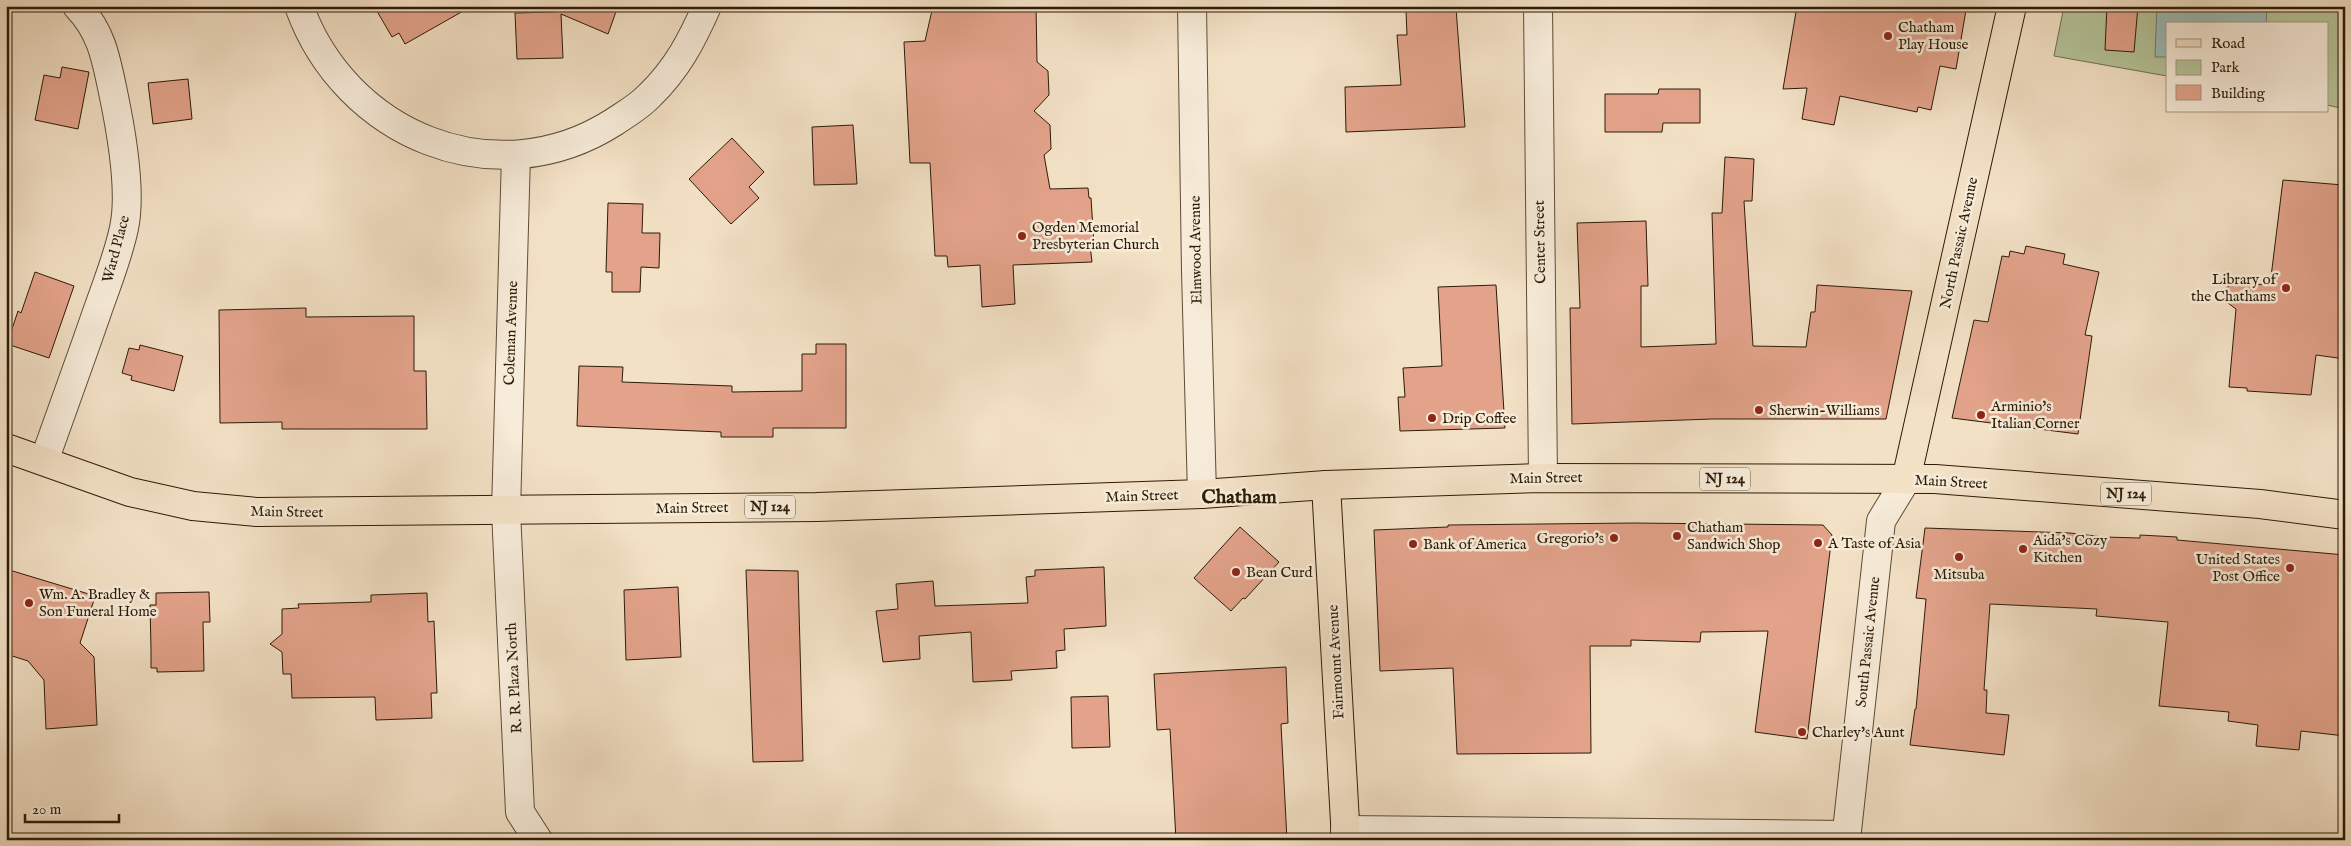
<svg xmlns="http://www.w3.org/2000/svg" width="2351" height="846" viewBox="0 0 2351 846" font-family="'IM FELL English',serif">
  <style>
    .green { fill: #b5c499; stroke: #707050 }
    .water { fill: #9bbdb8; stroke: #6f7c71 }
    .building { fill: #e3a38b; stroke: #2c1b06 }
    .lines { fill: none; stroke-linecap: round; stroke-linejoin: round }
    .minor-casing { stroke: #5e4c36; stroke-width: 30 }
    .major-casing { stroke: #2c1b06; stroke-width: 30 }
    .minor { stroke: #f7ecda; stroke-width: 28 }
    .major { stroke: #f3e1c6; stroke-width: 28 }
    .poi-dot { fill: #8f2418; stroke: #f7ecda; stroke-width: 2 }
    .labels { text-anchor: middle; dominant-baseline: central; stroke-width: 5; stroke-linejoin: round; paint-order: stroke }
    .shield { fill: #f7ecda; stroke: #695a46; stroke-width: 1 }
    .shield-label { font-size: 14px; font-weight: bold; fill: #2c1b06 }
    .poi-label { font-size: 15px; fill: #2c1b06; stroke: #f7ecda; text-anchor: start }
    .street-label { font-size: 15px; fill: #2c1b06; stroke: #f7ecda }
    .district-label { font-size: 20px; font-weight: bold; fill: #2c1b06; stroke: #f7ecda }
  </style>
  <rect width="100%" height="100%" fill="#f3e1c6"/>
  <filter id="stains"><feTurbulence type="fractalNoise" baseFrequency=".004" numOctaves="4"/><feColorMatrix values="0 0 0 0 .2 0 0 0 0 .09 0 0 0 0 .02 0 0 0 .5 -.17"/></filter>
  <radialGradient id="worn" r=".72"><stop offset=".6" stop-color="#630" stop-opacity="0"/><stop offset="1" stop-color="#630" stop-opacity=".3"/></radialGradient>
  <path class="green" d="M 2064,6 L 2345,6 L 2345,109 L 2327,105 L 2327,24 L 2167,24 L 2167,76 L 2054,56 Z"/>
  <path class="water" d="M 2157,6 L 2267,6 L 2266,24 L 2167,24 L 2167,54 L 2166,57 L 2155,57 Z"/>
  <g class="building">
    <path d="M 374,6 L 472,6 L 405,44 L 399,33 L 392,37 Z"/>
    <path d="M 543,6 L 618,6 L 608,34 L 561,14 L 563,58 L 517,59 L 515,13 L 555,12 Z"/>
    <path d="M 933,6 L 1036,6 L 1037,62 L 1048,71 L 1049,95 L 1034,111 L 1050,125 L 1051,149 L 1044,155 L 1050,189 L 1088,188 L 1089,198 L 1091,198 L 1094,245 L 1090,245 L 1092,262 L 1013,265 L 1015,304 L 982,307 L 980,265 L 948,267 L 947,256 L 935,256 L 930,163 L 910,163 L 904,42 L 925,41 Z"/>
    <path d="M 1797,6 L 1942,6 L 1966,10 L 1956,69 L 1940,66 L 1931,110 L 1918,107 L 1917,112 L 1840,96 L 1834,125 L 1802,119 L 1807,88 L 1783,89 Z"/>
    <path d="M 2107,6 L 2138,6 L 2134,52 L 2105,50 Z"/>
    <path d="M 1456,8 L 1465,127 L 1346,132 L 1345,87 L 1401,85 L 1397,35 L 1407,35 L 1406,11 Z"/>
    <path d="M 62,67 L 89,72 L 78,129 L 35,120 L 44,75 L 60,78 Z"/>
    <path d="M 188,79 L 192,119 L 153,124 L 148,83 Z"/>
    <path d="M 1659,89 L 1700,89 L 1700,123 L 1663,123 L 1662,132 L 1605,132 L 1605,94 L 1658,94 Z"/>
    <path d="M 853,125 L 857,184 L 814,185 L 812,127 Z"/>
    <path d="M 732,138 L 764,172 L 749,187 L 759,198 L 731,224 L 689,179 Z"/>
    <path d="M 1725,157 L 1754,159 L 1752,201 L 1744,201 L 1753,346 L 1806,347 L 1811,312 L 1815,312 L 1817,285 L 1912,291 L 1886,419 L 1712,419 L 1572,424 L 1570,308 L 1580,308 L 1577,223 L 1646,221 L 1648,286 L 1641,286 L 1641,347 L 1716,344 L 1712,213 L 1722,213 Z"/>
    <path d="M 2283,180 L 2343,185 L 2340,217 L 2345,218 L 2340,257 L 2345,257 L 2345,359 L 2316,355 L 2311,395 L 2247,391 L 2247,388 L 2229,387 L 2236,309 L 2224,300 L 2227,287 L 2235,283 L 2270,285 Z"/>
    <path d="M 608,203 L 643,204 L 642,233 L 660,233 L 659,268 L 641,267 L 640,292 L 612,292 L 612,272 L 606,272 Z"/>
    <path d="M 2026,246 L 2065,254 L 2063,264 L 2099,272 L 2085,335 L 2092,336 L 2078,434 L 1952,418 L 1974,320 L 1988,322 L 2002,256 L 2009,257 L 2010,251 L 2024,254 Z"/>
    <path d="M 35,272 L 74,286 L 49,358 L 7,344 L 18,311 L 21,313 Z"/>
    <path d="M 1496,285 L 1505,428 L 1400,431 L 1398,397 L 1405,397 L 1403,368 L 1442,366 L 1438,287 Z"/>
    <path d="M 306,308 L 306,317 L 414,316 L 414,371 L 426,371 L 427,429 L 282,429 L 282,422 L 220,423 L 219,310 Z"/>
    <path d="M 816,344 L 846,344 L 846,428 L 773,428 L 773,437 L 721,437 L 721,432 L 577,426 L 579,366 L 623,367 L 622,382 L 732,386 L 732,392 L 802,391 L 802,354 L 816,354 Z"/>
    <path d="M 140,345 L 183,356 L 174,391 L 131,380 L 132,376 L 122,373 L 129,348 L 139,350 Z"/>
    <path d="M 1634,523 L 1823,525 L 1832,535 L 1807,739 L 1755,732 L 1768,631 L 1701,632 L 1700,642 L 1631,640 L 1631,646 L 1590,646 L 1591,753 L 1457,754 L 1453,668 L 1380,671 L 1374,530 L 1448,527 L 1448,525 Z"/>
    <path d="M 1240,527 L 1279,562 L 1245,599 L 1243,598 L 1231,611 L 1194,578 Z"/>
    <path d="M 1925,528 L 2070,533 L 2104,537 L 2140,538 L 2140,535 L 2177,537 L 2177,540 L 2345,555 L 2345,736 L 2301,731 L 2299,750 L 2256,746 L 2258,725 L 2228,721 L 2229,712 L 2159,706 L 2168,622 L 2096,616 L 2097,609 L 1990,604 L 1984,690 L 1987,690 L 1986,713 L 2009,715 L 2004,755 L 1910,745 L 1915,709 L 1916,709 L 1926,599 L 1916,598 Z"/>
    <path d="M 1104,567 L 1106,626 L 1064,629 L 1065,650 L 1056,651 L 1057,668 L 1011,671 L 1012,680 L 973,682 L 971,632 L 919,636 L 920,659 L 883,662 L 876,611 L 898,609 L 896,584 L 933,581 L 935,606 L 1028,603 L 1026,577 L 1035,576 L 1035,570 Z"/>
    <path d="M 6,569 L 92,595 L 90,599 L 94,600 L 80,643 L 94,657 L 97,725 L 46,729 L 44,680 L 28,661 L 6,654 Z"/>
    <path d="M 746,570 L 798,571 L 803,761 L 753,762 Z"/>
    <path d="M 678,587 L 681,657 L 626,660 L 624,590 Z"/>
    <path d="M 209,592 L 210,622 L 203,622 L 204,671 L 157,672 L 157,668 L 151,668 L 151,649 L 150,605 L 156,605 L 156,593 Z"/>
    <path d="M 427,593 L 428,622 L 434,621 L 437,693 L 431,693 L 432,718 L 376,720 L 375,697 L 292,698 L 291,674 L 283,674 L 282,652 L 270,644 L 282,634 L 282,609 L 299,608 L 298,604 L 371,602 L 371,595 Z"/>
    <path d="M 1286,667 L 1288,723 L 1281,724 L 1287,840 L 1176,840 L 1170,729 L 1157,730 L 1154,674 Z"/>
    <path d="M 1108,696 L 1110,747 L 1072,748 L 1071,697 Z"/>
  </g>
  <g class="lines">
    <defs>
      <g id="minor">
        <path d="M 299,6 C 345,135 495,198 614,122 C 626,114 640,106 650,95 C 677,69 692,40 707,6"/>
        <path d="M 1192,6 L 1196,271 L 1202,494"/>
        <path d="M 1538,6 L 1543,478"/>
        <path d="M 516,155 L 506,511 L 520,812 L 538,840"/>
        <path d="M 44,461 C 61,413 79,364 96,315 C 106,286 118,257 124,228 C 132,191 121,130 113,92 C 106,59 102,32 77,6"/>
        <path d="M 1345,830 L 1846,835"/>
        <path d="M 1846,840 L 1881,521 L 1906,480"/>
      </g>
      <g id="major">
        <path d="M 6,448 L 130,492 L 193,506 L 257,512 L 817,507 L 1202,494 L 1326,485 L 1543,478 L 1935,479 L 2260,504 L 2345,515"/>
        <path d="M 1906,480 L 2012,6"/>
        <path d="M 1326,485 L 1346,840"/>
      </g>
    </defs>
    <use href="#minor" class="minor-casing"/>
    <use href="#major" class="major-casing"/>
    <use href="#minor" class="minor"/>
    <use href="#major" class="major"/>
  </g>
  <g class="poi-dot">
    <circle cx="1888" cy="36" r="5"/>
    <circle cx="1022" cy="236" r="5"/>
    <circle cx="2286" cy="288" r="5"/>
    <circle cx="1759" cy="410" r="5"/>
    <circle cx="1981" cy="415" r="5"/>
    <circle cx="1432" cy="418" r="5"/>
    <circle cx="1677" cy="536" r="5"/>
    <circle cx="1614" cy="538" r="5"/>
    <circle cx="1818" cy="543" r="5"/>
    <circle cx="1413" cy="544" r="5"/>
    <circle cx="2023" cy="549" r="5"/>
    <circle cx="1959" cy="557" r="5"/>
    <circle cx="2290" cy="568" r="5"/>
    <circle cx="1236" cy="572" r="5"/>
    <circle cx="29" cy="603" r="5"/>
    <circle cx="1802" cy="732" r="5"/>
  </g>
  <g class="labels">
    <g class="shield">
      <rect x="1700" y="467.5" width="50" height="23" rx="4"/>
      <rect x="2101" y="482.5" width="50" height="23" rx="4"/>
      <rect x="745" y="495.5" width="50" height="23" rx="4"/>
    </g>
    <g class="shield-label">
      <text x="1725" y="479">NJ 124</text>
      <text x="2126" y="494">NJ 124</text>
      <text x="770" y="507">NJ 124</text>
    </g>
    <g class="poi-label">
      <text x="1898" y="27">Chatham<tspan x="1898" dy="17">Play House</tspan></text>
      <text x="1032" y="227">Ogden Memorial<tspan x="1032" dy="17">Presbyterian Church</tspan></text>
      <text x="2276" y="279" text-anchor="end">Library of<tspan x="2276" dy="17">the Chathams</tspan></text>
      <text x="1991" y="406">Arminio's<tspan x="1991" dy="17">Italian Corner</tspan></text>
      <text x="1769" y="410">Sherwin-Williams</text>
      <text x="1442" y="418">Drip Coffee</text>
      <text x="1687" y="527">Chatham<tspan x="1687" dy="17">Sandwich Shop</tspan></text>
      <text x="1604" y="538" text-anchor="end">Gregorio's</text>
      <text x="2033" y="540">Aida's Cozy<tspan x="2033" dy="17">Kitchen</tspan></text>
      <text x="1828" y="543">A Taste of Asia</text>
      <text x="1423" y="544">Bank of America</text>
      <text x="2280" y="559" text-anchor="end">United States<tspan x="2280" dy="17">Post Office</tspan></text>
      <text x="1246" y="572">Bean Curd</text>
      <text x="1959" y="574" text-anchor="middle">Mitsuba</text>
      <text x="39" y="594">Wm. A. Bradley &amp;<tspan x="39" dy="17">Son Funeral Home</tspan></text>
      <text x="1812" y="732">Charley's Aunt</text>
    </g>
    <g class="street-label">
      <text transform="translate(1540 242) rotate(-91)">Center Street</text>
      <text transform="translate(1959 243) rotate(-78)">North Passaic Avenue</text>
      <text transform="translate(116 249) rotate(-75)">Ward Place</text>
      <text transform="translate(1196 250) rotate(-91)">Elmwood Avenue</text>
      <text transform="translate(511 333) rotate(-88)">Coleman Avenue</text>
      <text transform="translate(1546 478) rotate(-1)">Main Street</text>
      <text transform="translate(1951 482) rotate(3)">Main Street</text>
      <text transform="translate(1142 496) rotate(-2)">Main Street</text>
      <text transform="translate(692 508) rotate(-1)">Main Street</text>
      <text transform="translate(287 512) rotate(1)">Main Street</text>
      <text transform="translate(1868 642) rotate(-84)">South Passaic Avenue</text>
      <text transform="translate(1336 662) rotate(-93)">Fairmount Avenue</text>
      <text transform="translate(514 678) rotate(-93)">R. R. Plaza North</text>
    </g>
    <g class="district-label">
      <text x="1239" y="497">Chatham</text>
    </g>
  </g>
  <rect width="2351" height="846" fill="none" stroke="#f3e1c6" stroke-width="25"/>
  <rect x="8" y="8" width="2336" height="831" fill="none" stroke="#2c1b06" stroke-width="2.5"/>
  <rect x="12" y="12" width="2326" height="821" fill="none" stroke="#2c1b06"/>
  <rect x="2166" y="22" width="162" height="90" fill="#f7ecda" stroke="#a69885"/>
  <rect x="2176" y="39" width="25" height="8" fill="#f3e1c6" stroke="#a69885"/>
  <text x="2211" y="48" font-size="15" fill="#2c1b06">Road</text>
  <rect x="2176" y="60" width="25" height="15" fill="#b5c499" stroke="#a69885"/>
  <text x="2211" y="72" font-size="15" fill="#2c1b06">Park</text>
  <rect x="2176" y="85" width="25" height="15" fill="#e3a38b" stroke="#a69885"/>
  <text x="2211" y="98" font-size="15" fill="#2c1b06">Building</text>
  <path d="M25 814v8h94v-8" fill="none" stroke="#2c1b06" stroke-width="2.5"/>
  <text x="32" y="814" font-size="15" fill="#2c1b06" stroke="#f7ecda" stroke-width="4" paint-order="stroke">20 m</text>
  <rect width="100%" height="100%" filter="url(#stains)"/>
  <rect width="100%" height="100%" fill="url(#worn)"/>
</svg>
